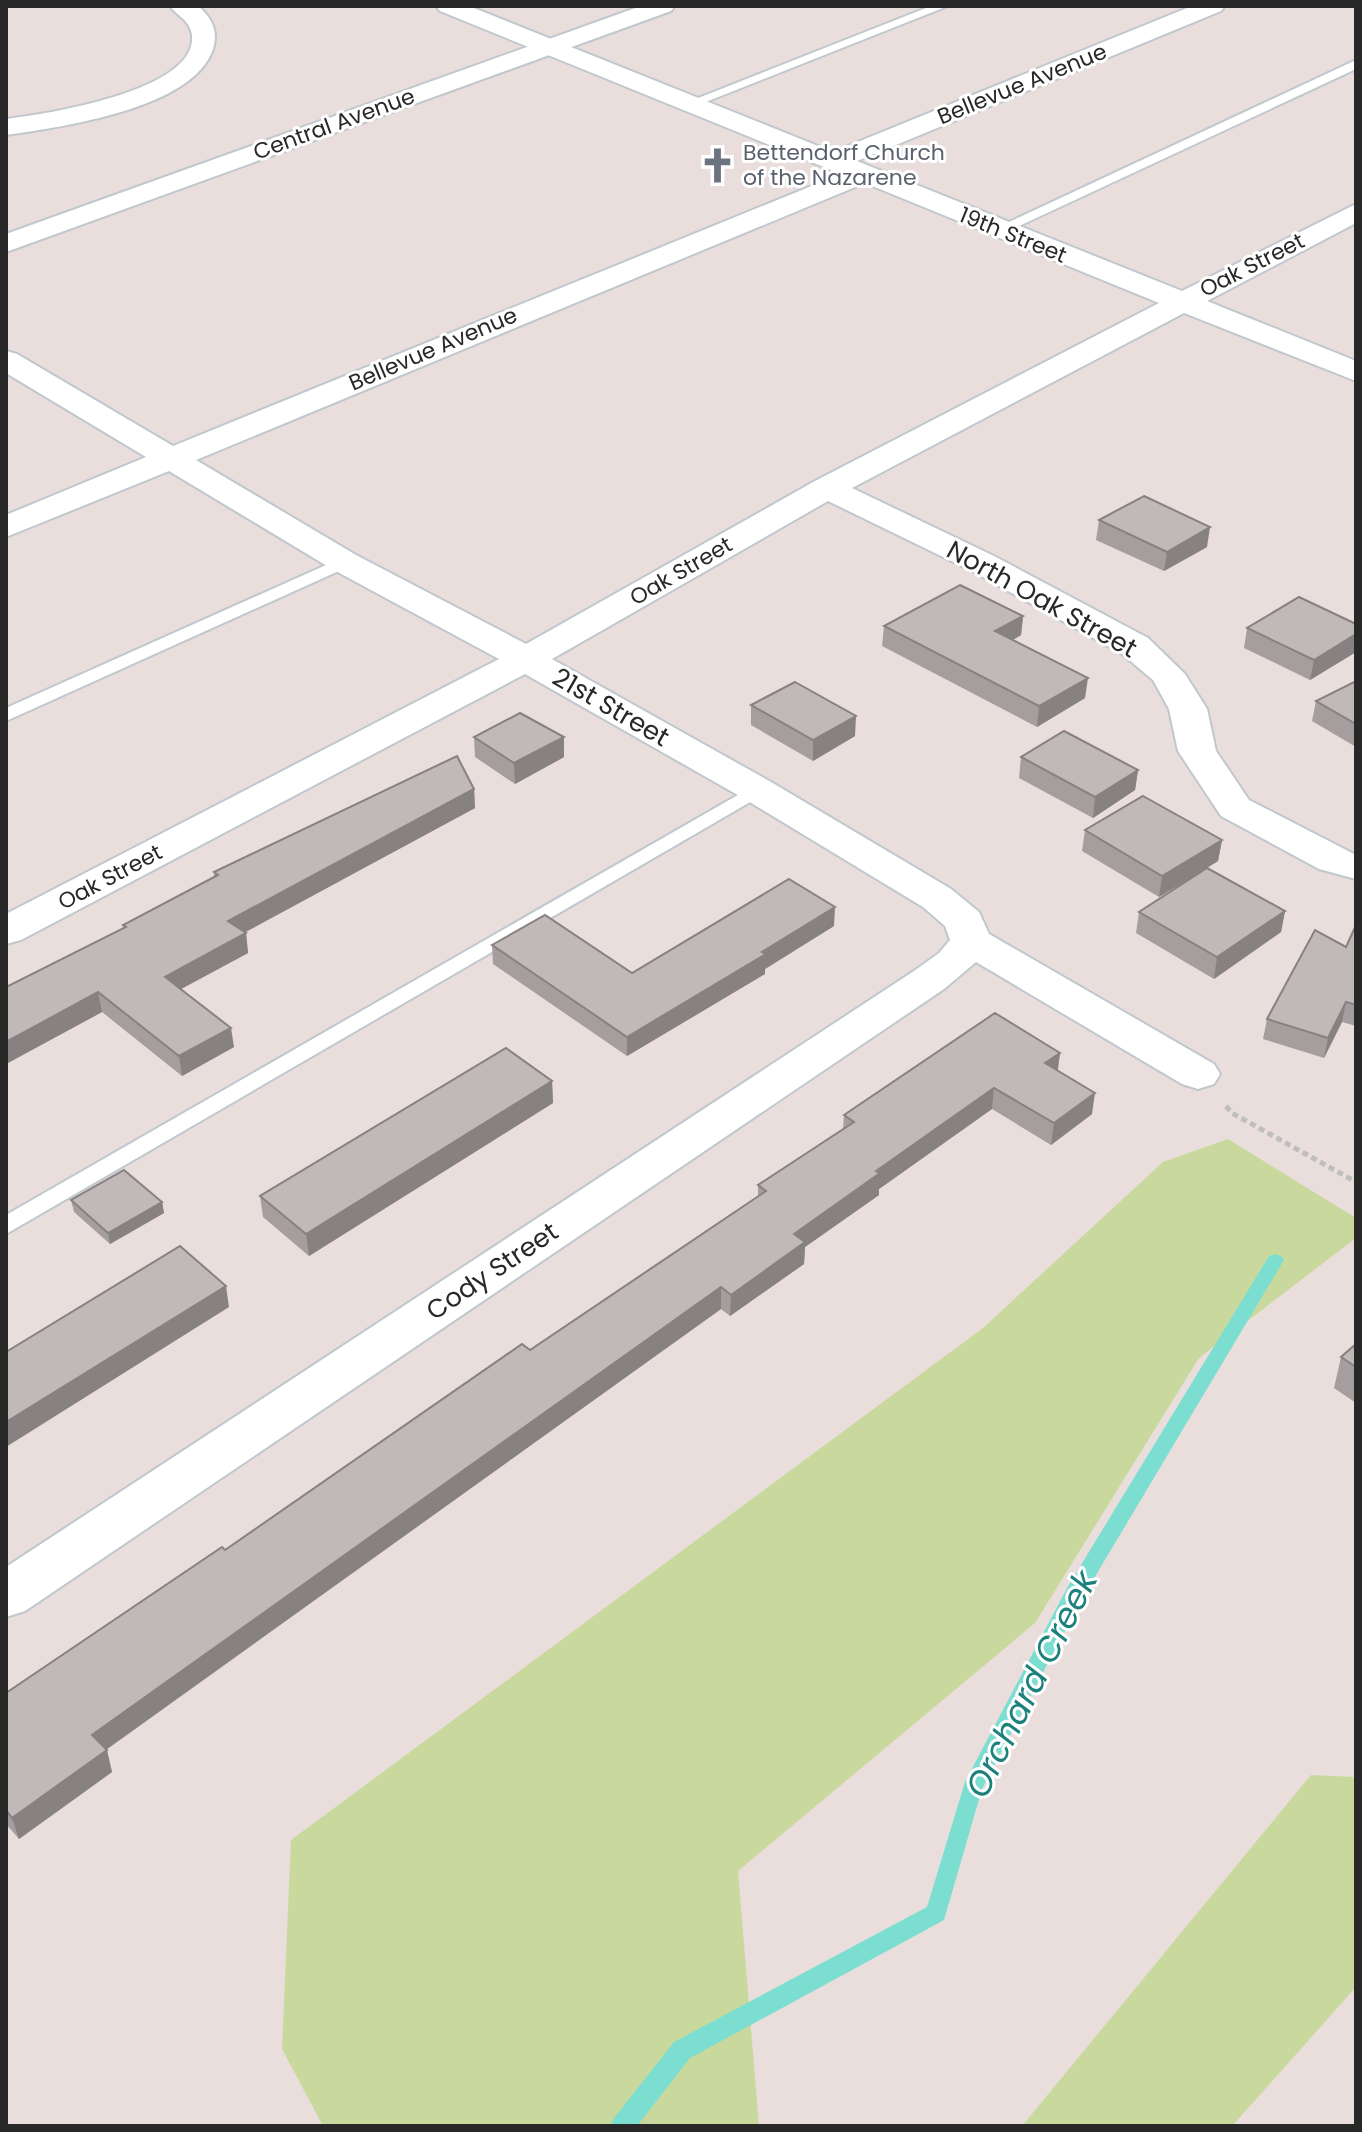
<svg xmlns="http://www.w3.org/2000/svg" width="1362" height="2132" viewBox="0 0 1362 2132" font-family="Poppins,sans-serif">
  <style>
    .green { fill: #c9d99e }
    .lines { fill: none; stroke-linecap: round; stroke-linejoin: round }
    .stream { fill: #7bded1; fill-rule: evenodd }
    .lane-casing { stroke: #c0c7cd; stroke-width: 4 }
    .street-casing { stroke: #c0c7cd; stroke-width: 4 }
    .secondary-casing { stroke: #c0c7cd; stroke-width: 4 }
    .path { stroke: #bebebe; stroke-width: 5; stroke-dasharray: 6 4; stroke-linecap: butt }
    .lane { fill: #fff; fill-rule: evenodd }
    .street { fill: #fff; fill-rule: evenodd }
    .secondary { fill: #fff; fill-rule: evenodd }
    .wall { fill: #a69e9e }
    .shaded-wall { fill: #878181 }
    .building { fill: #c1b8b8; stroke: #878181; stroke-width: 2 }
    .labels { text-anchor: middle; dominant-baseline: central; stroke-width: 6; stroke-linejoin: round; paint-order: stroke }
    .far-street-label { font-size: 22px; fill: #282828; stroke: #fff }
    .far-worship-label { font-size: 22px; fill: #5b616d; stroke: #fff; text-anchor: start }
    .street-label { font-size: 26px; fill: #282828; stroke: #fff }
    .near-water-label { font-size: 34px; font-style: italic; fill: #1c817b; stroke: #fff }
  </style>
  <rect width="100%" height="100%" fill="#e9dedb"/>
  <g class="green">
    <path d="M 1228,1139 L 1356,1218 L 1356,1238 L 1199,1358 L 1035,1623 L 738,1871 L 759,2126 L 323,2126 L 282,2049 L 291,1840 L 983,1328 L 1163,1162 Z"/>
    <path d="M 1311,1775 L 1356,1777 L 1356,1987 L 1232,2126 L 1022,2126 Z"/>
  </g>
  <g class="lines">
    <path class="stream" d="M 1275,1254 L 1281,1256 L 1284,1260 L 1081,1600 L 982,1789 L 944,1920 L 690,2058 L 637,2126 L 610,2126 L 614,2118 L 674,2042 L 927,1907 L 965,1782 L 1067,1588 L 1269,1256 Z"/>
    <defs>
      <g id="lane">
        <path d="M 931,6 L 948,6 L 693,107 L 683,104 Z"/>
        <path d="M 1356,60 L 1356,69 L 1004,233 L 992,230 Z"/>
        <path d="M 344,557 L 350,558 L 353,562 L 350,566 L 6,721 L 6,708 Z"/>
        <path d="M 757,784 L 767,790 L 764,794 L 6,1234 L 6,1215 Z"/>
      </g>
      <g id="street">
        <path d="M 170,6 L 198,6 C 211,17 219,31 213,49 C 193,109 61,127 6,135 L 6,119 C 46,114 198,91 192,35 C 190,20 178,17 170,6 Z"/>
        <path d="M 436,6 L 469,6 L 833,152 L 1192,6 L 1225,6 L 1221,11 L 857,161 L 1182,291 L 1356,204 L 1356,223 L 1207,301 L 1356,361 L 1356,381 L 1184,313 L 852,488 L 996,557 L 1148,638 L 1185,674 L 1207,709 L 1216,751 L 1249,800 L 1356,855 L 1356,879 L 1319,869 L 1221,816 L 1178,751 L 1169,709 L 1153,680 L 1122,654 L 972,571 L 828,501 L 552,659 L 771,782 L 951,889 L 979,912 L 989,934 L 1214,1064 L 1220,1074 L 1214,1084 L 1198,1089 L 1182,1084 L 976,962 L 944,989 L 25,1611 L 6,1617 L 6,1567 L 914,971 L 939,953 L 950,940 L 945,926 L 923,907 L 743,798 L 525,674 L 21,940 L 6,944 L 6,914 L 499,659 L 332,569 L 169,471 L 6,537 L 6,515 L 146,457 L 6,373 L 6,351 L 17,354 L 173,446 L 841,174 L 440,11 ZM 865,183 L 1159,303 L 815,481 L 526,644 L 356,555 L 196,460 Z"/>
      </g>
      <path id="secondary" d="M 641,6 L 675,6 L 671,11 L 6,252 L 6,234 Z"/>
    </defs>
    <use href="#lane" class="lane-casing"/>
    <use href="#street" class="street-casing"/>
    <use href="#secondary" class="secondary-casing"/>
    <path class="path" d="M 1226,1106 L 1232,1113 L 1356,1182"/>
    <use href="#lane" class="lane"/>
    <use href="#street" class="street"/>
    <use href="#secondary" class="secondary"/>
  </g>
  <g class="wall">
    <path d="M 1099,520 L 1207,547 L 1164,571 L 1096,540 Z"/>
    <path d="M 1023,616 L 1021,635 L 1013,640 L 1085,698 L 1037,727 L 882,646 L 884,626 Z"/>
    <path d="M 1356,624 L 1356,652 L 1310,680 L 1244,648 L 1247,628 Z"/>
    <path d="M 1356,681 L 1356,747 L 1312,721 L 1316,701 Z"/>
    <path d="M 751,705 L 855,736 L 813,761 L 751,725 Z"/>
    <path d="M 474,737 L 564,757 L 515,784 L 475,757 Z"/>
    <path d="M 1021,757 L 1138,770 L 1135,790 L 1093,818 L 1019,778 Z"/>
    <path d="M 474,789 L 475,808 L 244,932 L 246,933 L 248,953 L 181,989 L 234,1047 L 182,1076 L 102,1012 L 6,1064 L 123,928 L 123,925 L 214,877 L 214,872 Z"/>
    <path d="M 1085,830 L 1222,840 L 1218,861 L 1207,868 L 1285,911 L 1281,932 L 1214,979 L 1136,933 L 1139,912 L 1206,869 L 1159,897 L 1082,851 Z"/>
    <path d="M 1356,925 L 1356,1026 L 1342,1022 L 1324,1058 L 1263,1039 L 1267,1019 L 1346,947 Z"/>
    <path d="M 834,926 L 765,969 L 765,974 L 627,1056 L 493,964 L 492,945 L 632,973 Z"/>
    <path d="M 1060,1053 L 1058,1070 L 1092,1114 L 1051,1145 L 992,1109 L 879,1189 L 879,1195 L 805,1247 L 804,1264 L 730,1316 L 721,1309 L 106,1750 L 112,1772 L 19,1839 L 6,1824 L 6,1693 L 530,1350 L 758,1196 L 758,1185 L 843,1129 L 844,1115 Z"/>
    <path d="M 552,1081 L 553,1103 L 309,1256 L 263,1217 L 260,1196 Z"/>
    <path d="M 71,1200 L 162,1202 L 164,1213 L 110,1244 L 74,1212 Z"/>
    <path d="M 1356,1344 L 1356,1403 L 1334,1388 L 1341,1357 Z"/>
  </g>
  <g class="shaded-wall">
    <path d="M 1210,527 L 1207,547 L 1164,571 L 1167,552 Z"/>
    <path d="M 1023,616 L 1021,635 L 993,651 L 995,631 Z"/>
    <path d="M 1356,634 L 1356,652 L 1310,680 L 1314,660 Z"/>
    <path d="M 1088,678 L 1085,698 L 1037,727 L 1039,706 Z"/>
    <path d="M 856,716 L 855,736 L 813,761 L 813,740 Z"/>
    <path d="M 564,737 L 564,757 L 515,784 L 514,763 Z"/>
    <path d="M 1138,770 L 1135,790 L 1093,818 L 1095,797 Z"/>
    <path d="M 474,789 L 475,808 L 231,940 L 228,921 Z"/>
    <path d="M 1222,840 L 1218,861 L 1159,897 L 1162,876 Z"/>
    <path d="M 835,907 L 834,926 L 765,969 L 765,974 L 627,1056 L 627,1037 Z"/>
    <path d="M 1285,911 L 1281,932 L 1214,979 L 1217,957 Z"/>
    <path d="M 246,933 L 248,953 L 168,996 L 165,977 Z"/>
    <path d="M 98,992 L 102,1012 L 6,1064 L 6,1042 Z"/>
    <path d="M 1346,1002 L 1342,1022 L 1324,1058 L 1328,1038 Z"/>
    <path d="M 231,1028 L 234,1047 L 182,1076 L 179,1056 Z"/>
    <path d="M 1060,1053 L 1057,1074 L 1045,1063 Z"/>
    <path d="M 552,1081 L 553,1103 L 309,1256 L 306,1234 Z"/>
    <path d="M 994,1088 L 992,1109 L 879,1189 L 879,1195 L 805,1247 L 804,1264 L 730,1316 L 731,1295 L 794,1234 L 876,1171 Z"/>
    <path d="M 1095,1093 L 1092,1114 L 1051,1145 L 1054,1123 Z"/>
    <path d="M 162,1202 L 164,1213 L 110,1244 L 108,1233 Z"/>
    <path d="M 226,1286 L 229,1307 L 6,1447 L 6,1422 Z"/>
    <path d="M 721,1287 L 721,1309 L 97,1756 L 92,1735 Z"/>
    <path d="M 107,1750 L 112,1772 L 19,1839 L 12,1818 Z"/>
  </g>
  <g class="building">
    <path d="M 1144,496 L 1210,527 L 1167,552 L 1099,520 Z"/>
    <path d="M 960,585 L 1023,616 L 995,631 L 1088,678 L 1039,706 L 884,626 Z"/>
    <path d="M 1299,597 L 1356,624 L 1356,634 L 1314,660 L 1247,628 Z"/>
    <path d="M 1356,681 L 1356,724 L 1316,701 Z"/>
    <path d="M 795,682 L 856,716 L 813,740 L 751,705 Z"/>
    <path d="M 520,713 L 564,737 L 514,763 L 474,737 Z"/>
    <path d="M 1064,731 L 1138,770 L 1095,797 L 1021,757 Z"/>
    <path d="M 457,756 L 474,789 L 228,921 L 246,933 L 165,977 L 231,1028 L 179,1056 L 98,992 L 6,1042 L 6,987 L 126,927 L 123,925 L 218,875 L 214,872 Z"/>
    <path d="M 1143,796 L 1222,840 L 1162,876 L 1085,830 Z"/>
    <path d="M 1207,868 L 1285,911 L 1217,957 L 1139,912 Z"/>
    <path d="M 789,879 L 835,907 L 762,952 L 766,954 L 627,1037 L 492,945 L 545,915 L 632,973 Z"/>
    <path d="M 1356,925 L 1356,1005 L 1346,1002 L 1328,1038 L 1267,1019 L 1315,930 L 1346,947 Z"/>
    <path d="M 995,1013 L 1060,1053 L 1045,1063 L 1095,1093 L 1054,1123 L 994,1088 L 876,1171 L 880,1173 L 794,1234 L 805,1242 L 731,1295 L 721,1287 L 92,1735 L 107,1750 L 12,1818 L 6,1810 L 6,1693 L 222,1547 L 225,1550 L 522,1344 L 530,1350 L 766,1191 L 758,1185 L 854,1122 L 844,1115 Z"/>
    <path d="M 506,1048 L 552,1081 L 306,1234 L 260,1196 Z"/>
    <path d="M 124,1170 L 162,1202 L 108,1233 L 71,1200 Z"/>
    <path d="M 180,1246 L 226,1286 L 6,1422 L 6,1352 Z"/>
    <path d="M 1356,1344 L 1356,1367 L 1341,1357 Z"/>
  </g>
  <defs>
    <symbol id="church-bare" viewBox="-9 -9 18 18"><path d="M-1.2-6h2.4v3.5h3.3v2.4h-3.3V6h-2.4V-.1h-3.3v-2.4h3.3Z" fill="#6b7280" stroke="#fff" stroke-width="2.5" paint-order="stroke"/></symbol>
  </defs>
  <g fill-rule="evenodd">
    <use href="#church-bare" x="692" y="140" width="51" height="51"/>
  </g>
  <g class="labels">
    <g class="far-street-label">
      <text transform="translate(1022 84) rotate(-22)">Bellevue Avenue</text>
      <text transform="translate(334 124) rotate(-20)">Central Avenue</text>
      <text transform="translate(1013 235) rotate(22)">19th Street</text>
      <text transform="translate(1252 265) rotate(-27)">Oak Street</text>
      <text transform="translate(433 349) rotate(-23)">Bellevue Avenue</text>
      <text transform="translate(681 571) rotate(-30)">Oak Street</text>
      <text transform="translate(110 877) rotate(-28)">Oak Street</text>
    </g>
    <g class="far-worship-label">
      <text x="743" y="152">Bettendorf Church<tspan x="743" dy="25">of the Nazarene</tspan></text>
    </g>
    <g class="street-label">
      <text transform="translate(1042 599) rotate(29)">North Oak Street</text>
      <text transform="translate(611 707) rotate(30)">21st Street</text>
      <text transform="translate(492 1271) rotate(-34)">Cody Street</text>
    </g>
    <g class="near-water-label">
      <text transform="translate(1031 1684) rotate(-63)">Orchard Creek</text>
    </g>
  </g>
  <rect width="1362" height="2132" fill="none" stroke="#282828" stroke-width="16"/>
</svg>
